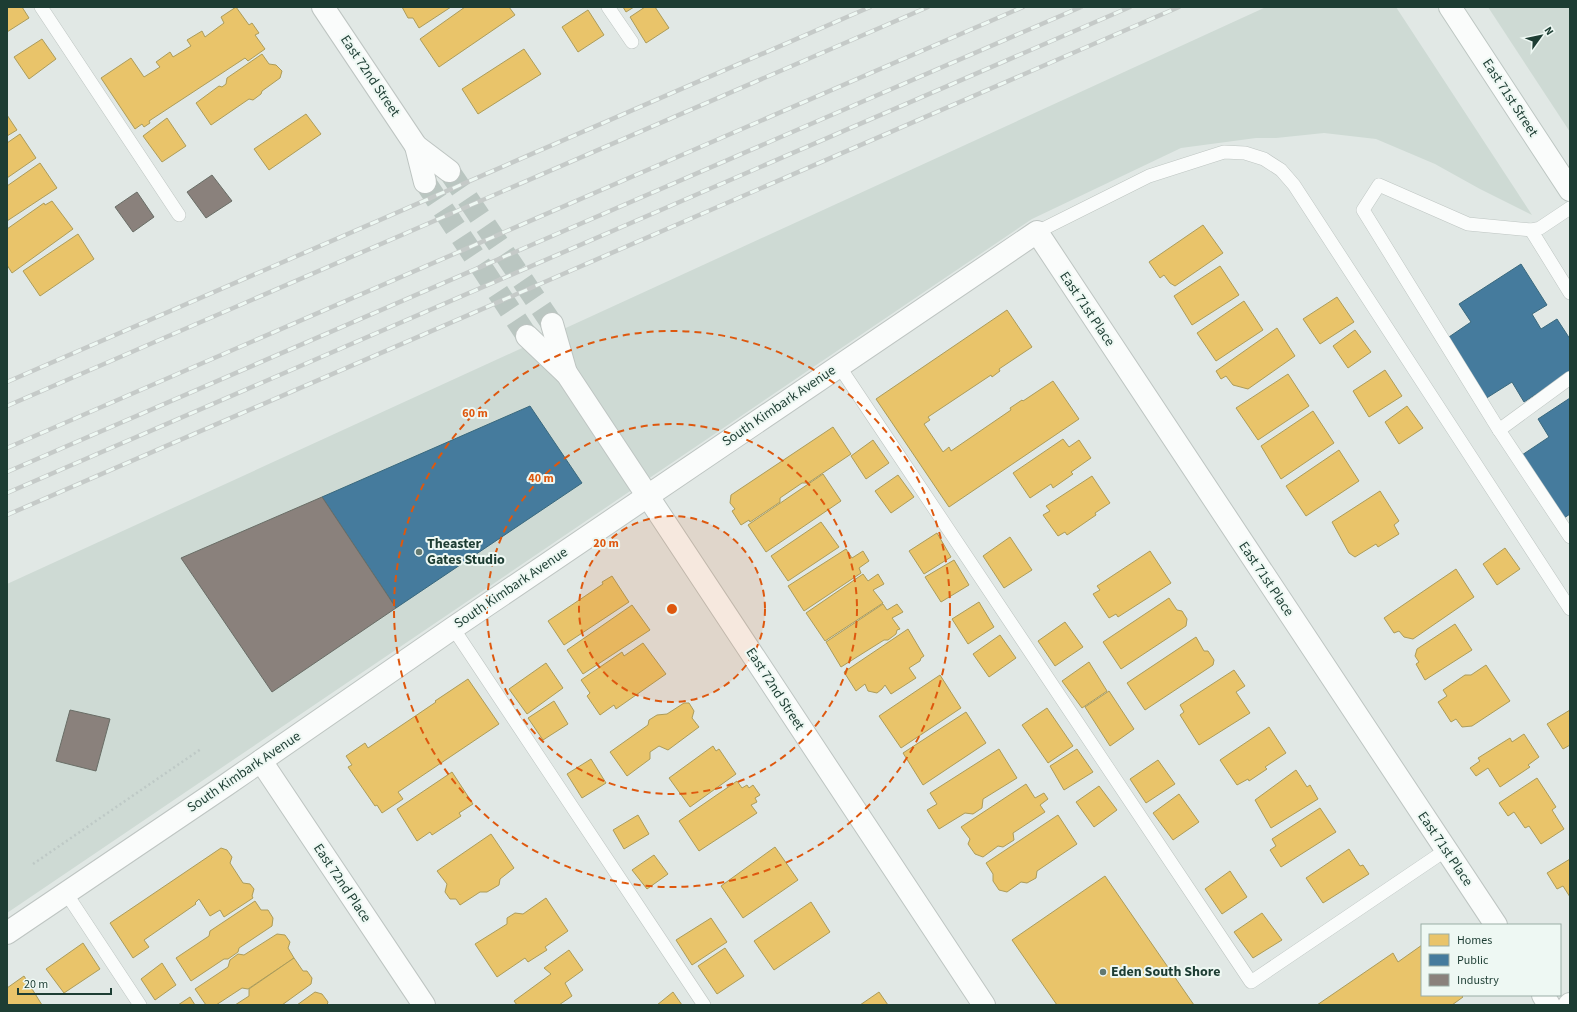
<svg xmlns="http://www.w3.org/2000/svg" width="1577" height="1012" viewBox="0 0 1577 1012" font-family="'Source Sans 3',sans-serif">
  <style>
    .built { fill: #cedad4 }
    .homes { fill: #e9c46a; stroke: #ac9c5a }
    .public { fill: #457b9d; stroke: #39687d }
    .industry { fill: #8a817c; stroke: #696d66 }
    .lines { fill: none; stroke-linecap: round; stroke-linejoin: round }
    .street-tunnel { stroke: #bac6c1; stroke-width: 22; stroke-dasharray: 22 11; stroke-linecap: butt }
    .lane-casing { stroke: #bec5c2; stroke-width: 14 }
    .street-casing { stroke: #bec5c2; stroke-width: 24 }
    .secondary-casing { stroke: #bdc6c2; stroke-width: 24 }
    .path { stroke: #bec9c6; stroke-width: 2.5; stroke-dasharray: 2 3; stroke-linecap: butt }
    .lane { stroke: #fafcfb; stroke-width: 13 }
    .street { stroke: #fafcfb; stroke-width: 22 }
    .secondary { stroke: #fafcfb; stroke-width: 22 }
    .rail-casing { stroke: #c5cac8; stroke-width: 4.5 }
    .rail { stroke: #eef8f3; stroke-width: 3; stroke-dasharray: 9; stroke-linecap: butt }
    .ring { fill: none; stroke: #de580e; stroke-width: 2; stroke-dasharray: 7 5 }
    .poi-dot { fill: #627971; stroke: #eef8f3; stroke-width: 1.5 }
    .labels { text-anchor: middle; dominant-baseline: central; stroke-width: 4; stroke-linejoin: round; paint-order: stroke }
    .street-label { font-size: 14px; fill: #1d3d33; stroke: #eef8f3 }
    .poi-label { font-size: 14px; font-weight: bold; fill: #1d3d33; stroke: #eef8f3; text-anchor: start }
    .centre { fill: #de580e; stroke: #eef8f3; stroke-width: 2 }
    .ring-label { font-size: 12px; text-anchor: middle; font-weight: bold; fill: #de580e; stroke: #eef8f3; stroke-width: 4; stroke-linejoin: round; paint-order: stroke }
  </style>
  <rect width="100%" height="100%" fill="#e1e8e5"/>
  <g class="built">
    <path d="M 1266,7 L 1396,7 L 1532,215 L 1480,189 L 1435,164 L 1376,139 L 1324,133 L 1276,138 L 1256,138 L 1181,148 L 1032,219 L 7,913 L 7,584 Z"/>
    <path d="M 1488,7 L 1570,7 L 1570,132 Z"/>
  </g>
  <g class="homes">
    <path d="M 7,7 L 22,7 L 29,18 L 7,32 Z"/>
    <path d="M 236,7 L 249,25 L 252,23 L 259,33 L 255,35 L 265,49 L 248,61 L 245,58 L 149,121 L 150,123 L 144,127 L 142,124 L 135,129 L 101,78 L 131,58 L 144,77 L 160,67 L 156,62 L 170,52 L 173,57 L 191,46 L 187,40 L 202,31 L 205,37 L 224,23 L 221,17 Z"/>
    <path d="M 402,7 L 451,7 L 419,28 L 413,18 L 408,18 Z"/>
    <path d="M 465,7 L 509,7 L 515,15 L 439,67 L 420,39 Z"/>
    <path d="M 623,7 L 634,7 L 626,12 Z"/>
    <path d="M 645,7 L 655,7 L 669,28 L 646,43 L 630,17 Z"/>
    <path d="M 588,10 L 604,35 L 578,52 L 562,27 Z"/>
    <path d="M 42,39 L 56,59 L 29,79 L 14,57 Z"/>
    <path d="M 524,49 L 541,74 L 478,114 L 462,89 Z"/>
    <path d="M 262,54 L 269,64 L 276,65 L 282,71 L 280,78 L 262,91 L 261,94 L 253,100 L 249,99 L 211,125 L 196,103 L 219,86 L 222,87 L 226,84 L 227,78 Z"/>
    <path d="M 306,114 L 321,134 L 269,170 L 254,149 Z"/>
    <path d="M 7,115 L 17,130 L 7,136 Z"/>
    <path d="M 167,118 L 186,146 L 162,162 L 143,136 Z"/>
    <path d="M 20,134 L 36,158 L 7,178 L 7,143 Z"/>
    <path d="M 40,163 L 57,188 L 7,221 L 7,186 Z"/>
    <path d="M 52,201 L 73,229 L 12,273 L 7,265 L 7,229 L 44,203 L 45,205 Z"/>
    <path d="M 1203,225 L 1223,253 L 1175,286 L 1170,283 L 1164,275 L 1160,278 L 1149,262 Z"/>
    <path d="M 78,234 L 94,259 L 40,296 L 23,271 Z"/>
    <path d="M 1220,266 L 1239,295 L 1192,325 L 1174,296 Z"/>
    <path d="M 1337,297 L 1354,322 L 1320,344 L 1303,319 Z"/>
    <path d="M 1244,301 L 1263,330 L 1216,361 L 1197,333 Z"/>
    <path d="M 1007,310 L 1032,347 L 999,369 L 1000,371 L 992,377 L 991,375 L 928,417 L 930,420 L 924,424 L 943,452 L 949,447 L 951,451 L 1011,410 L 1010,408 L 1022,400 L 1023,401 L 1053,381 L 1079,419 L 949,507 L 876,399 Z"/>
    <path d="M 1277,328 L 1295,356 L 1248,389 L 1233,385 L 1226,376 L 1221,379 L 1216,371 Z"/>
    <path d="M 1355,330 L 1371,352 L 1348,368 L 1333,346 Z"/>
    <path d="M 1385,370 L 1402,396 L 1369,417 L 1353,391 Z"/>
    <path d="M 1288,374 L 1309,406 L 1258,440 L 1236,408 Z"/>
    <path d="M 1407,406 L 1423,428 L 1399,444 L 1385,422 Z"/>
    <path d="M 1313,411 L 1334,443 L 1281,479 L 1261,446 Z"/>
    <path d="M 833,427 L 851,454 L 808,483 L 802,483 L 780,498 L 780,502 L 750,522 L 749,520 L 741,525 L 732,511 L 735,509 L 730,503 L 731,495 Z"/>
    <path d="M 1063,439 L 1069,447 L 1079,440 L 1091,458 L 1071,472 L 1073,474 L 1053,488 L 1051,484 L 1030,498 L 1013,473 Z"/>
    <path d="M 873,440 L 889,463 L 866,479 L 851,456 Z"/>
    <path d="M 1339,450 L 1359,481 L 1306,516 L 1286,486 Z"/>
    <path d="M 823,474 L 841,501 L 766,552 L 748,525 Z"/>
    <path d="M 898,475 L 914,497 L 891,513 L 875,491 Z"/>
    <path d="M 1092,476 L 1110,503 L 1095,513 L 1096,515 L 1067,535 L 1065,532 L 1058,536 L 1043,515 L 1050,511 L 1046,506 Z"/>
    <path d="M 1380,491 L 1399,521 L 1394,525 L 1399,534 L 1378,547 L 1376,544 L 1355,557 L 1349,553 L 1332,522 Z"/>
    <path d="M 821,522 L 839,547 L 788,581 L 771,556 Z"/>
    <path d="M 937,533 L 951,557 L 924,574 L 909,551 Z"/>
    <path d="M 1010,537 L 1032,570 L 1004,588 L 983,556 Z"/>
    <path d="M 1505,548 L 1520,569 L 1497,585 L 1483,564 Z"/>
    <path d="M 846,549 L 852,558 L 863,551 L 869,561 L 859,568 L 861,573 L 804,611 L 788,586 Z"/>
    <path d="M 1150,551 L 1171,583 L 1118,617 L 1116,614 L 1109,618 L 1093,594 L 1100,590 L 1097,586 Z"/>
    <path d="M 954,560 L 969,585 L 941,602 L 925,577 Z"/>
    <path d="M 1456,569 L 1474,597 L 1413,639 L 1404,637 L 1399,631 L 1394,633 L 1384,618 Z"/>
    <path d="M 863,574 L 868,581 L 878,574 L 884,584 L 873,590 L 883,603 L 825,641 L 806,613 Z"/>
    <path d="M 612,576 L 629,602 L 564,645 L 548,621 L 603,584 L 602,582 Z"/>
    <path d="M 1169,598 L 1177,610 L 1182,611 L 1187,619 L 1186,626 L 1121,669 L 1103,642 Z"/>
    <path d="M 979,602 L 994,627 L 968,644 L 952,619 Z"/>
    <path d="M 883,604 L 887,610 L 897,604 L 903,612 L 892,618 L 900,629 L 897,630 L 896,634 L 888,640 L 884,640 L 841,667 L 826,642 Z"/>
    <path d="M 632,605 L 650,630 L 583,674 L 567,650 Z"/>
    <path d="M 1065,622 L 1083,647 L 1055,666 L 1038,641 Z"/>
    <path d="M 1455,624 L 1472,650 L 1425,680 L 1416,664 L 1419,662 L 1415,656 L 1417,649 Z"/>
    <path d="M 908,629 L 924,656 L 921,658 L 920,661 L 909,668 L 916,678 L 891,694 L 885,685 L 882,689 L 877,693 L 868,691 L 865,684 L 856,691 L 844,672 Z"/>
    <path d="M 1000,635 L 1016,658 L 989,677 L 973,654 Z"/>
    <path d="M 1196,637 L 1204,651 L 1208,651 L 1214,660 L 1213,665 L 1145,710 L 1127,683 Z"/>
    <path d="M 643,643 L 666,674 L 616,709 L 614,705 L 600,715 L 587,696 L 590,693 L 581,680 L 622,652 L 624,656 Z"/>
    <path d="M 1089,662 L 1107,691 L 1082,708 L 1062,681 Z"/>
    <path d="M 546,663 L 563,688 L 527,714 L 509,689 Z"/>
    <path d="M 1486,665 L 1510,701 L 1472,726 L 1462,727 L 1456,719 L 1451,722 L 1438,702 L 1447,696 L 1443,690 L 1465,675 L 1471,675 Z"/>
    <path d="M 1234,670 L 1245,686 L 1236,692 L 1250,713 L 1199,745 L 1180,715 L 1184,712 L 1180,705 Z"/>
    <path d="M 940,675 L 961,708 L 901,748 L 879,716 Z"/>
    <path d="M 468,679 L 499,724 L 398,792 L 403,799 L 382,813 L 377,805 L 375,806 L 348,767 L 352,765 L 346,756 L 365,743 L 368,748 L 436,702 L 435,701 Z"/>
    <path d="M 1109,691 L 1134,729 L 1110,746 L 1085,707 Z"/>
    <path d="M 554,701 L 568,724 L 543,740 L 528,718 Z"/>
    <path d="M 684,703 L 689,703 L 694,711 L 692,718 L 699,727 L 668,750 L 659,746 L 650,752 L 650,759 L 627,776 L 610,752 L 648,725 L 649,720 L 657,715 L 667,714 Z"/>
    <path d="M 1047,708 L 1073,746 L 1048,763 L 1022,725 Z"/>
    <path d="M 1570,710 L 1570,745 L 1563,749 L 1547,724 Z"/>
    <path d="M 966,712 L 986,743 L 923,785 L 903,753 Z"/>
    <path d="M 1269,727 L 1286,753 L 1265,767 L 1267,769 L 1249,781 L 1248,779 L 1237,785 L 1220,760 Z"/>
    <path d="M 1524,734 L 1539,757 L 1528,765 L 1530,767 L 1500,787 L 1488,768 L 1476,776 L 1470,768 L 1480,761 L 1478,758 L 1510,738 L 1512,742 Z"/>
    <path d="M 713,746 L 716,751 L 719,749 L 736,774 L 690,807 L 669,778 Z"/>
    <path d="M 999,749 L 1017,778 L 983,799 L 982,808 L 973,814 L 965,813 L 939,829 L 927,810 L 937,804 L 930,793 Z"/>
    <path d="M 1077,749 L 1093,772 L 1064,790 L 1050,766 Z"/>
    <path d="M 591,759 L 606,783 L 582,798 L 567,774 Z"/>
    <path d="M 1158,760 L 1175,784 L 1146,803 L 1130,779 Z"/>
    <path d="M 1296,770 L 1307,787 L 1310,785 L 1318,799 L 1271,828 L 1255,800 Z"/>
    <path d="M 452,772 L 473,804 L 459,813 L 461,816 L 432,835 L 430,832 L 417,841 L 397,809 Z"/>
    <path d="M 1537,778 L 1556,807 L 1552,810 L 1564,829 L 1541,844 L 1529,826 L 1525,828 L 1514,812 L 1508,816 L 1499,803 Z"/>
    <path d="M 737,781 L 742,788 L 747,785 L 749,788 L 753,785 L 760,795 L 755,798 L 757,802 L 751,805 L 757,813 L 699,851 L 679,821 Z"/>
    <path d="M 1026,784 L 1035,798 L 1044,793 L 1048,799 L 1040,805 L 1045,812 L 1013,833 L 1014,840 L 1003,847 L 998,846 L 983,857 L 975,854 L 968,844 L 970,839 L 961,827 Z"/>
    <path d="M 1099,786 L 1117,810 L 1094,827 L 1076,802 Z"/>
    <path d="M 1179,794 L 1199,822 L 1173,840 L 1153,813 Z"/>
    <path d="M 1320,808 L 1336,832 L 1281,867 L 1270,850 L 1276,846 L 1272,839 Z"/>
    <path d="M 638,815 L 649,834 L 624,849 L 613,830 Z"/>
    <path d="M 1058,815 L 1077,844 L 1037,871 L 1036,878 L 1027,883 L 1021,882 L 1007,892 L 999,890 L 993,881 L 993,874 L 986,863 Z"/>
    <path d="M 491,834 L 514,868 L 500,879 L 499,885 L 487,892 L 480,892 L 460,905 L 456,899 L 450,899 L 445,892 L 447,884 L 437,871 Z"/>
    <path d="M 775,847 L 798,880 L 743,918 L 721,886 Z"/>
    <path d="M 221,848 L 227,850 L 232,857 L 230,863 L 243,883 L 250,884 L 254,889 L 252,896 L 253,898 L 224,917 L 220,910 L 210,916 L 199,899 L 195,903 L 196,904 L 144,940 L 149,947 L 133,958 L 110,923 Z"/>
    <path d="M 1349,849 L 1360,866 L 1363,865 L 1369,874 L 1323,903 L 1306,878 Z"/>
    <path d="M 654,855 L 668,874 L 647,889 L 632,870 Z"/>
    <path d="M 1570,859 L 1570,897 L 1563,886 L 1557,889 L 1547,873 Z"/>
    <path d="M 1230,871 L 1247,897 L 1222,914 L 1205,889 Z"/>
    <path d="M 1105,876 L 1194,1005 L 1057,1005 L 1012,940 Z"/>
    <path d="M 546,898 L 568,931 L 545,947 L 547,950 L 528,962 L 525,958 L 497,977 L 475,944 L 507,924 L 507,918 L 515,913 L 523,914 Z"/>
    <path d="M 255,901 L 261,910 L 268,910 L 273,918 L 272,926 L 239,948 L 238,952 L 228,959 L 224,959 L 191,981 L 176,958 L 209,936 L 210,931 Z"/>
    <path d="M 811,902 L 830,932 L 774,970 L 754,941 Z"/>
    <path d="M 1262,913 L 1282,940 L 1253,958 L 1234,932 Z"/>
    <path d="M 711,918 L 727,942 L 692,965 L 676,940 Z"/>
    <path d="M 277,934 L 285,935 L 290,942 L 288,948 L 294,958 L 248,989 L 242,988 L 216,1005 L 206,1005 L 195,989 L 228,967 L 230,960 L 238,954 L 244,955 Z"/>
    <path d="M 83,943 L 100,969 L 64,993 L 46,969 Z"/>
    <path d="M 1422,945 L 1422,995 L 1461,995 L 1463,997 L 1452,1005 L 1317,1005 L 1393,953 L 1398,962 Z"/>
    <path d="M 725,948 L 744,976 L 717,994 L 698,966 Z"/>
    <path d="M 569,950 L 583,970 L 565,983 L 572,996 L 559,1005 L 517,1005 L 514,1001 L 551,974 L 544,968 Z"/>
    <path d="M 294,958 L 303,971 L 307,971 L 312,978 L 311,984 L 282,1005 L 235,1005 L 249,996 L 249,989 Z"/>
    <path d="M 162,963 L 176,985 L 155,1000 L 141,979 Z"/>
    <path d="M 24,976 L 42,1005 L 7,1005 L 7,988 Z"/>
    <path d="M 315,992 L 322,994 L 328,1002 L 327,1005 L 297,1005 Z"/>
    <path d="M 673,992 L 682,1005 L 657,1005 Z"/>
    <path d="M 879,992 L 888,1005 L 860,1005 Z"/>
    <path d="M 190,997 L 195,1005 L 178,1005 Z"/>
  </g>
  <g class="public">
    <path d="M 1521,264 L 1547,305 L 1532,314 L 1541,329 L 1557,319 L 1570,339 L 1570,372 L 1524,402 L 1512,382 L 1485,399 L 1446,339 L 1471,322 L 1459,304 Z"/>
    <path d="M 1570,398 L 1570,514 L 1564,518 L 1522,455 L 1549,437 L 1538,419 Z"/>
    <path d="M 530,406 L 582,483 L 396,608 L 322,497 Z"/>
  </g>
  <g class="industry">
    <path d="M 212,175 L 232,201 L 206,218 L 187,192 Z"/>
    <path d="M 137,192 L 154,217 L 133,232 L 115,207 Z"/>
    <path d="M 322,497 L 396,608 L 272,692 L 181,558 Z"/>
    <path d="M 70,710 L 110,719 L 96,771 L 56,761 Z"/>
  </g>
  <g class="lines">
    <g class="street-tunnel">
      <path d="M 449,171 L 552,324"/>
      <path d="M 425,182 L 527,336"/>
    </g>
    <defs>
      <g id="lane">
        <path d="M 41,7 L 179,215"/>
        <path d="M 608,7 L 632,42"/>
        <path d="M 1531,230 L 1570,293"/>
        <path d="M 1037,232 L 1149,176 L 1224,152 L 1245,153 L 1264,159 L 1281,170 L 1294,185 L 1570,609"/>
        <path d="M 839,366 L 1251,982 L 1446,850"/>
        <path d="M 1570,378 L 1499,430 L 1570,537"/>
        <path d="M 1499,430 L 1363,210 L 1379,185 L 1468,224 L 1531,230 L 1540,228 L 1570,208"/>
        <path d="M 453,628 L 704,1005"/>
        <path d="M 66,893 L 140,1005"/>
      </g>
      <g id="street">
        <path d="M 323,7 L 416,146 L 449,171"/>
        <path d="M 416,146 L 425,182"/>
        <path d="M 552,324 L 566,373"/>
        <path d="M 527,336 L 567,374 L 984,1005"/>
        <path d="M 261,761 L 424,1005"/>
        <path d="M 7,933 L 226,785 L 453,628 L 1037,232 L 1496,925"/>
        <path d="M 1543,995 L 1549,1005"/>
        <path d="M 1569,1005 L 1570,1004"/>
      </g>
      <path id="secondary" d="M 1450,7 L 1570,190"/>
    </defs>
    <use href="#lane" class="lane-casing"/>
    <use href="#street" class="street-casing"/>
    <use href="#secondary" class="secondary-casing"/>
    <path class="path" d="M 33,864 L 201,749"/>
    <use href="#lane" class="lane"/>
    <use href="#street" class="street"/>
    <use href="#secondary" class="secondary"/>
    <defs>
      <g id="rail">
        <path d="M 7,382 L 870,7"/>
        <path d="M 7,406 L 928,7"/>
        <path d="M 7,448 L 1023,7"/>
        <path d="M 7,472 L 1081,7"/>
        <path d="M 7,493 L 1130,7"/>
        <path d="M 7,515 L 1179,7"/>
      </g>
    </defs>
    <use href="#rail" class="rail-casing"/>
    <use href="#rail" class="rail"/>
  </g>
  <circle cx="672" cy="609" r="93" fill="#de580e" fill-opacity=".12"/>
  <g class="ring">
    <circle cx="672" cy="609" r="93"/>
    <circle cx="672" cy="609" r="185"/>
    <circle cx="672" cy="609" r="278"/>
  </g>
  <g class="poi-dot">
    <circle cx="419" cy="552" r="4"/>
    <circle cx="1103" cy="972" r="4"/>
  </g>
  <g class="labels">
    <g class="street-label">
      <text transform="translate(370 76) rotate(56)">East 72nd Street</text>
      <text transform="translate(1510 98) rotate(57)">East 71st Street</text>
      <text transform="translate(1087 309) rotate(56)">East 71st Place</text>
      <text transform="translate(779 406) rotate(-34)">South Kimbark Avenue</text>
      <text transform="translate(1266 579) rotate(56)">East 71st Place</text>
      <text transform="translate(511 588) rotate(-34)">South Kimbark Avenue</text>
      <text transform="translate(775 689) rotate(57)">East 72nd Street</text>
      <text transform="translate(244 772) rotate(-34)">South Kimbark Avenue</text>
      <text transform="translate(1445 849) rotate(56)">East 71st Place</text>
      <text transform="translate(342 883) rotate(56)">East 72nd Place</text>
    </g>
    <g class="poi-label">
      <text x="427" y="544">Theaster<tspan x="427" dy="16">Gates Studio</tspan></text>
      <text x="1111" y="972">Eden South Shore</text>
    </g>
  </g>
  <circle cx="672" cy="609" r="6" class="centre"/>
  <g class="ring-label">
    <text x="475" y="417">60 m</text>
    <text x="541" y="482">40 m</text>
    <text x="606" y="547">20 m</text>
  </g>
  <rect width="1577" height="1012" fill="none" stroke="#1d3d33" stroke-width="16"/>
  <rect x="1421" y="924" width="140" height="72" fill="#eef8f3" stroke="#9aada6"/>
  <rect x="1429" y="934" width="20" height="12" fill="#e9c46a" stroke="#9aada6"/>
  <text x="1457" y="944" font-size="12" fill="#1d3d33">Homes</text>
  <rect x="1429" y="954" width="20" height="12" fill="#457b9d" stroke="#9aada6"/>
  <text x="1457" y="964" font-size="12" fill="#1d3d33">Public</text>
  <rect x="1429" y="974" width="20" height="12" fill="#8a817c" stroke="#9aada6"/>
  <text x="1457" y="984" font-size="12" fill="#1d3d33">Industry</text>
  <g transform="translate(1541 36) rotate(57)" stroke="#eef8f3" stroke-width="3" paint-order="stroke">
  <path d="M0-3L7 15L0 10L-7 15Z" fill="#1d3d33"/>
  <text y="-6" font-size="11" font-weight="bold" text-anchor="middle" fill="#1d3d33">N</text>
  </g>
  <path d="M18 988v6h93v-6" fill="none" stroke="#1d3d33" stroke-width="2"/>
  <text x="24" y="988" font-size="12" fill="#1d3d33" stroke="#eef8f3" stroke-width="3" paint-order="stroke">20 m</text>
</svg>
